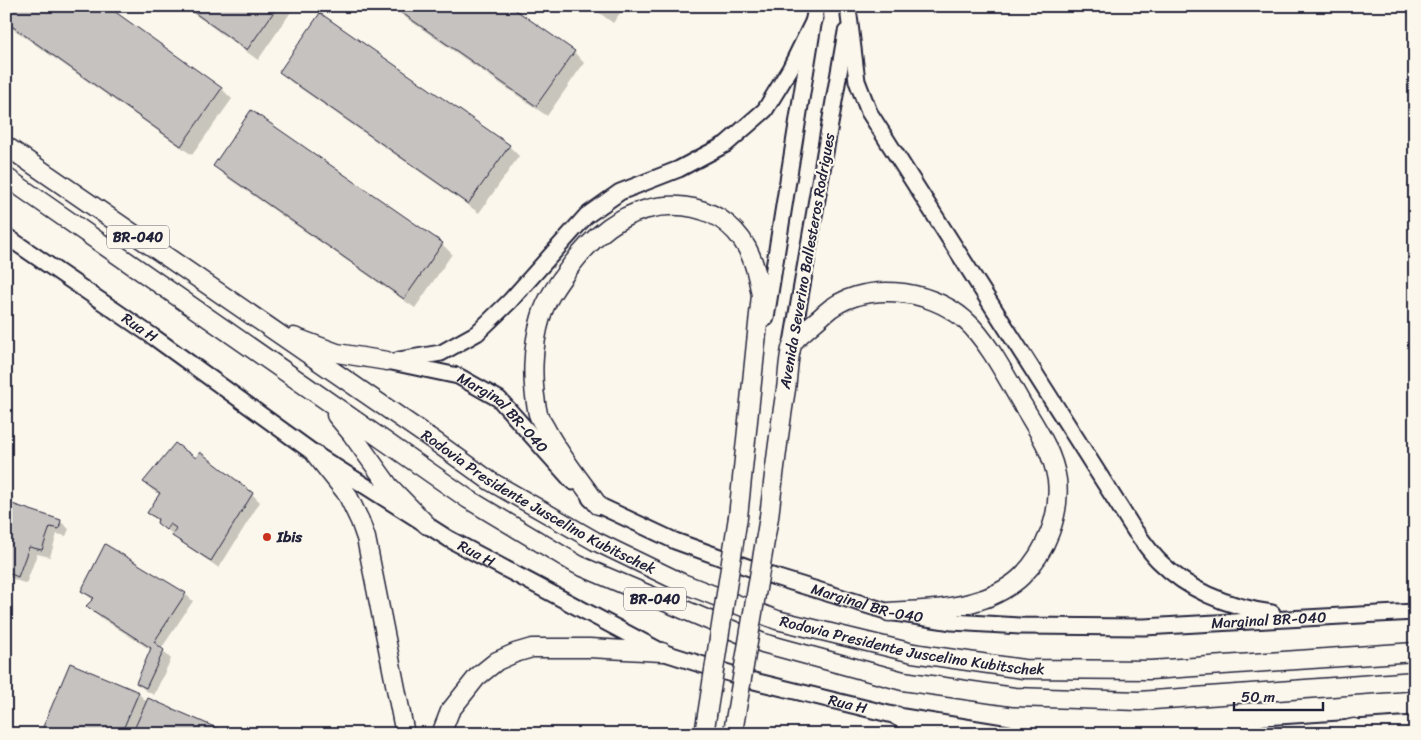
<svg xmlns="http://www.w3.org/2000/svg" width="1421" height="740" viewBox="0 0 1421 740" font-family="Sriracha,sans-serif">
  <style>
    .shadow { fill: #0003 }
    .building { fill: #c6c2c0; stroke: #22223b }
    .lines { fill: none; stroke-linecap: round; stroke-linejoin: round }
    .major-casing { stroke: #22223b; stroke-width: 19 }
    .highway-casing { stroke: #22223b; stroke-width: 21 }
    .major { stroke: #fbf7ec; stroke-width: 15 }
    .highway { stroke: #fbf7ec; stroke-width: 18 }
    .highway-bridge-casing { stroke: #22223b; stroke-width: 21; stroke-linecap: butt }
    .highway-bridge { stroke: #fbf7ec; stroke-width: 18 }
    .poi-dot { fill: #c8321e; stroke: #fbf7ec; stroke-width: 2 }
    .labels { text-anchor: middle; dominant-baseline: central; stroke-width: 4.5; stroke-linejoin: round; paint-order: stroke }
    .shield { fill: #fbf7ec; stroke: #636270; stroke-width: 1 }
    .shield-label { font-size: 14px; font-weight: bold; fill: #22223b }
    .street-label { font-size: 15px; fill: #22223b; stroke: #fbf7ec }
    .poi-label { font-size: 15px; font-weight: bold; fill: #22223b; stroke: #fbf7ec; text-anchor: start }
  </style>
  <rect width="100%" height="100%" fill="#fbf7ec"/>
  <filter id="ink" filterUnits="userSpaceOnUse"><feTurbulence type="fractalNoise" baseFrequency=".02" numOctaves="2"/><feDisplacementMap in="SourceGraphic" scale="10" xChannelSelector="R" yChannelSelector="G"/><feConvolveMatrix kernelMatrix="1 2 1 2 8 2 1 2 1" color-interpolation-filters="sRGB"/></filter>
  <g filter="url(#ink)">
    <g class="shadow">
      <path d="M 6,6 L 105,6 L 222,89 L 232,99 L 192,155 L 6,24 Z"/>
      <path d="M 183,6 L 295,6 L 258,60 Z"/>
      <path d="M 389,6 L 508,6 L 574,52 L 584,63 L 547,116 Z"/>
      <path d="M 590,6 L 625,6 L 613,23 Z"/>
      <path d="M 280,71 L 509,146 L 519,156 L 479,213 L 291,82 Z"/>
      <path d="M 214,166 L 442,244 L 452,254 L 415,308 L 225,176 Z"/>
      <path d="M 144,482 L 252,494 L 260,502 L 219,568 L 182,543 L 149,513 L 160,495 L 152,490 Z"/>
      <path d="M 9,505 L 61,522 L 69,529 L 66,536 L 57,534 L 50,557 L 37,554 L 26,584 L 6,576 L 6,513 Z"/>
      <path d="M 82,591 L 185,594 L 193,601 L 161,649 L 171,659 L 154,695 L 145,690 L 137,683 L 151,650 L 95,614 L 88,606 L 93,600 Z"/>
      <path d="M 138,693 L 147,702 L 219,730 L 223,734 L 41,734 Z"/>
    </g>
    <g class="building">
      <path d="M 6,6 L 107,6 L 222,88 L 181,146 L 6,22 Z"/>
      <path d="M 185,6 L 278,6 L 247,50 Z"/>
      <path d="M 392,6 L 510,6 L 575,51 L 536,106 Z"/>
      <path d="M 320,13 L 510,145 L 468,204 L 279,72 Z"/>
      <path d="M 251,110 L 443,243 L 404,299 L 213,166 Z"/>
      <path d="M 175,443 L 196,458 L 200,452 L 253,493 L 211,561 L 172,536 L 176,528 L 170,524 L 166,530 L 157,523 L 158,519 L 147,513 L 160,493 L 143,482 Z"/>
      <path d="M 9,503 L 61,520 L 59,529 L 50,527 L 42,550 L 29,547 L 18,577 L 6,572 L 6,510 Z"/>
      <path d="M 105,544 L 186,593 L 154,642 L 164,650 L 146,688 L 136,683 L 151,648 L 86,606 L 94,598 L 81,591 Z"/>
      <path d="M 70,663 L 139,692 L 121,734 L 40,734 Z"/>
      <path d="M 148,698 L 219,729 L 217,734 L 132,734 Z"/>
    </g>
    <g class="lines">
      <defs>
        <g id="major">
          <path d="M 849,16 L 857,81 L 869,112 L 1135,531 C 1143,541 1150,552 1159,561 C 1190,592 1230,607 1272,613"/>
          <path id="s1" d="M 6,236 L 155,338 L 315,454 L 449,539 L 662,652 L 754,681 L 897,716 L 1008,734"/>
          <path d="M 766,318 L 816,6"/>
          <path d="M 792,343 L 846,32"/>
          <path d="M 399,360 L 441,353 L 477,333 L 510,301 L 586,216 L 620,192 L 679,169 L 726,144 L 765,110 L 790,69 L 815,18"/>
          <path id="s2" d="M 387,361 L 458,376 L 499,399 L 573,482"/>
          <path id="s3" d="M 590,498 L 598,505 L 675,541 L 775,577 L 889,612 L 952,622 L 1020,626 L 1144,627 L 1415,612"/>
          <path d="M 1265,734 L 1415,724"/>
        </g>
        <g id="highway">
          <path id="s4" d="M 6,146 L 433,440 L 490,481 L 595,541 L 682,583 L 777,620 L 913,653 L 1023,669 L 1151,670 L 1415,652"/>
          <path d="M 6,177 L 468,499 L 578,565 L 763,643 L 903,681 L 1014,697 L 1139,701 L 1415,681"/>
          <path d="M 294,337 L 337,353 L 387,361"/>
          <path d="M 336,415 L 351,433 L 389,486 L 427,525"/>
          <path d="M 315,454 L 347,494 L 360,521 L 366,538 L 405,734"/>
          <path d="M 598,505 C 581,481 561,457 547,431 C 544,425 540,420 538,414 C 531,382 532,347 541,317 C 546,300 557,285 567,271 C 579,254 593,239 609,227 C 653,195 719,197 747,248 C 755,263 758,279 761,295 L 738,517"/>
          <path d="M 769,517 C 774,474 779,431 786,389 C 788,375 788,358 792,345 C 795,337 817,321 824,314 C 860,280 930,288 965,320 C 987,339 1007,378 1022,404 C 1036,427 1053,452 1057,480 C 1061,514 1046,552 1022,576 C 1012,586 994,596 980,600 C 951,610 919,610 889,612"/>
          <path d="M 897,716 L 928,734"/>
          <path d="M 441,734 L 450,711 L 477,677 L 497,661 L 515,653 L 532,648 L 589,648 L 662,652"/>
          <path d="M 704,734 L 707,715"/>
          <path d="M 1329,734 L 1354,728"/>
        </g>
      </defs>
      <use href="#major" class="major-casing"/>
      <use href="#highway" class="highway-casing"/>
      <use href="#major" class="major"/>
      <use href="#highway" class="highway"/>
      <defs>
        <g id="highway-bridge">
          <path d="M 707,715 L 738,517"/>
          <path d="M 733,732 L 769,517"/>
        </g>
      </defs>
      <use href="#highway-bridge" class="highway-bridge-casing"/>
      <use href="#highway-bridge" class="highway-bridge"/>
    </g>
  </g>
  <circle class="poi-dot" cx="267" cy="537" r="5"/>
  <g class="labels">
    <g class="shield">
      <rect x="107" y="225.5" width="62" height="23" rx="4"/>
      <rect x="624" y="587.5" width="62" height="23" rx="4"/>
    </g>
    <g class="shield-label">
      <text x="138" y="237">BR-040</text>
      <text x="655" y="599">BR-040</text>
    </g>
    <g class="street-label">
      <text transform="translate(807 261) rotate(-80)">Avenida Severino Ballesteros Rodrigues</text>
      <text stroke="none"><textPath href="#s1" startOffset="162">Rua H</textPath></text>
      <text stroke="none"><textPath href="#s2" startOffset="131">Marginal BR-040</textPath></text>
      <text stroke="none"><textPath href="#s4" startOffset="641">Rodovia Presidente Juscelino Kubitschek</textPath></text>
      <text stroke="none"><textPath href="#s1" startOffset="568">Rua H</textPath></text>
      <text stroke="none"><textPath href="#s3" startOffset="298">Marginal BR-040</textPath></text>
      <text stroke="none"><textPath href="#s3" startOffset="702">Marginal BR-040</textPath></text>
      <text stroke="none"><textPath href="#s4" startOffset="1046">Rodovia Presidente Juscelino Kubitschek</textPath></text>
      <text stroke="none"><textPath href="#s1" startOffset="971">Rua H</textPath></text>
    </g>
    <g class="poi-label">
      <text x="277" y="537">Ibis</text>
    </g>
  </g>
  <rect width="1421" height="740" fill="none" stroke="#fbf7ec" stroke-width="25"/>
  <rect x="12" y="12" width="1396" height="715" fill="none" stroke="#22223b" stroke-width="2" filter="url(#ink)"/>
  <path d="M1234 702v8h89v-8" fill="none" stroke="#22223b" stroke-width="2.5"/>
  <text x="1241" y="702" font-size="15" fill="#22223b" stroke="#fbf7ec" stroke-width="4" paint-order="stroke">50 m</text>
</svg>
